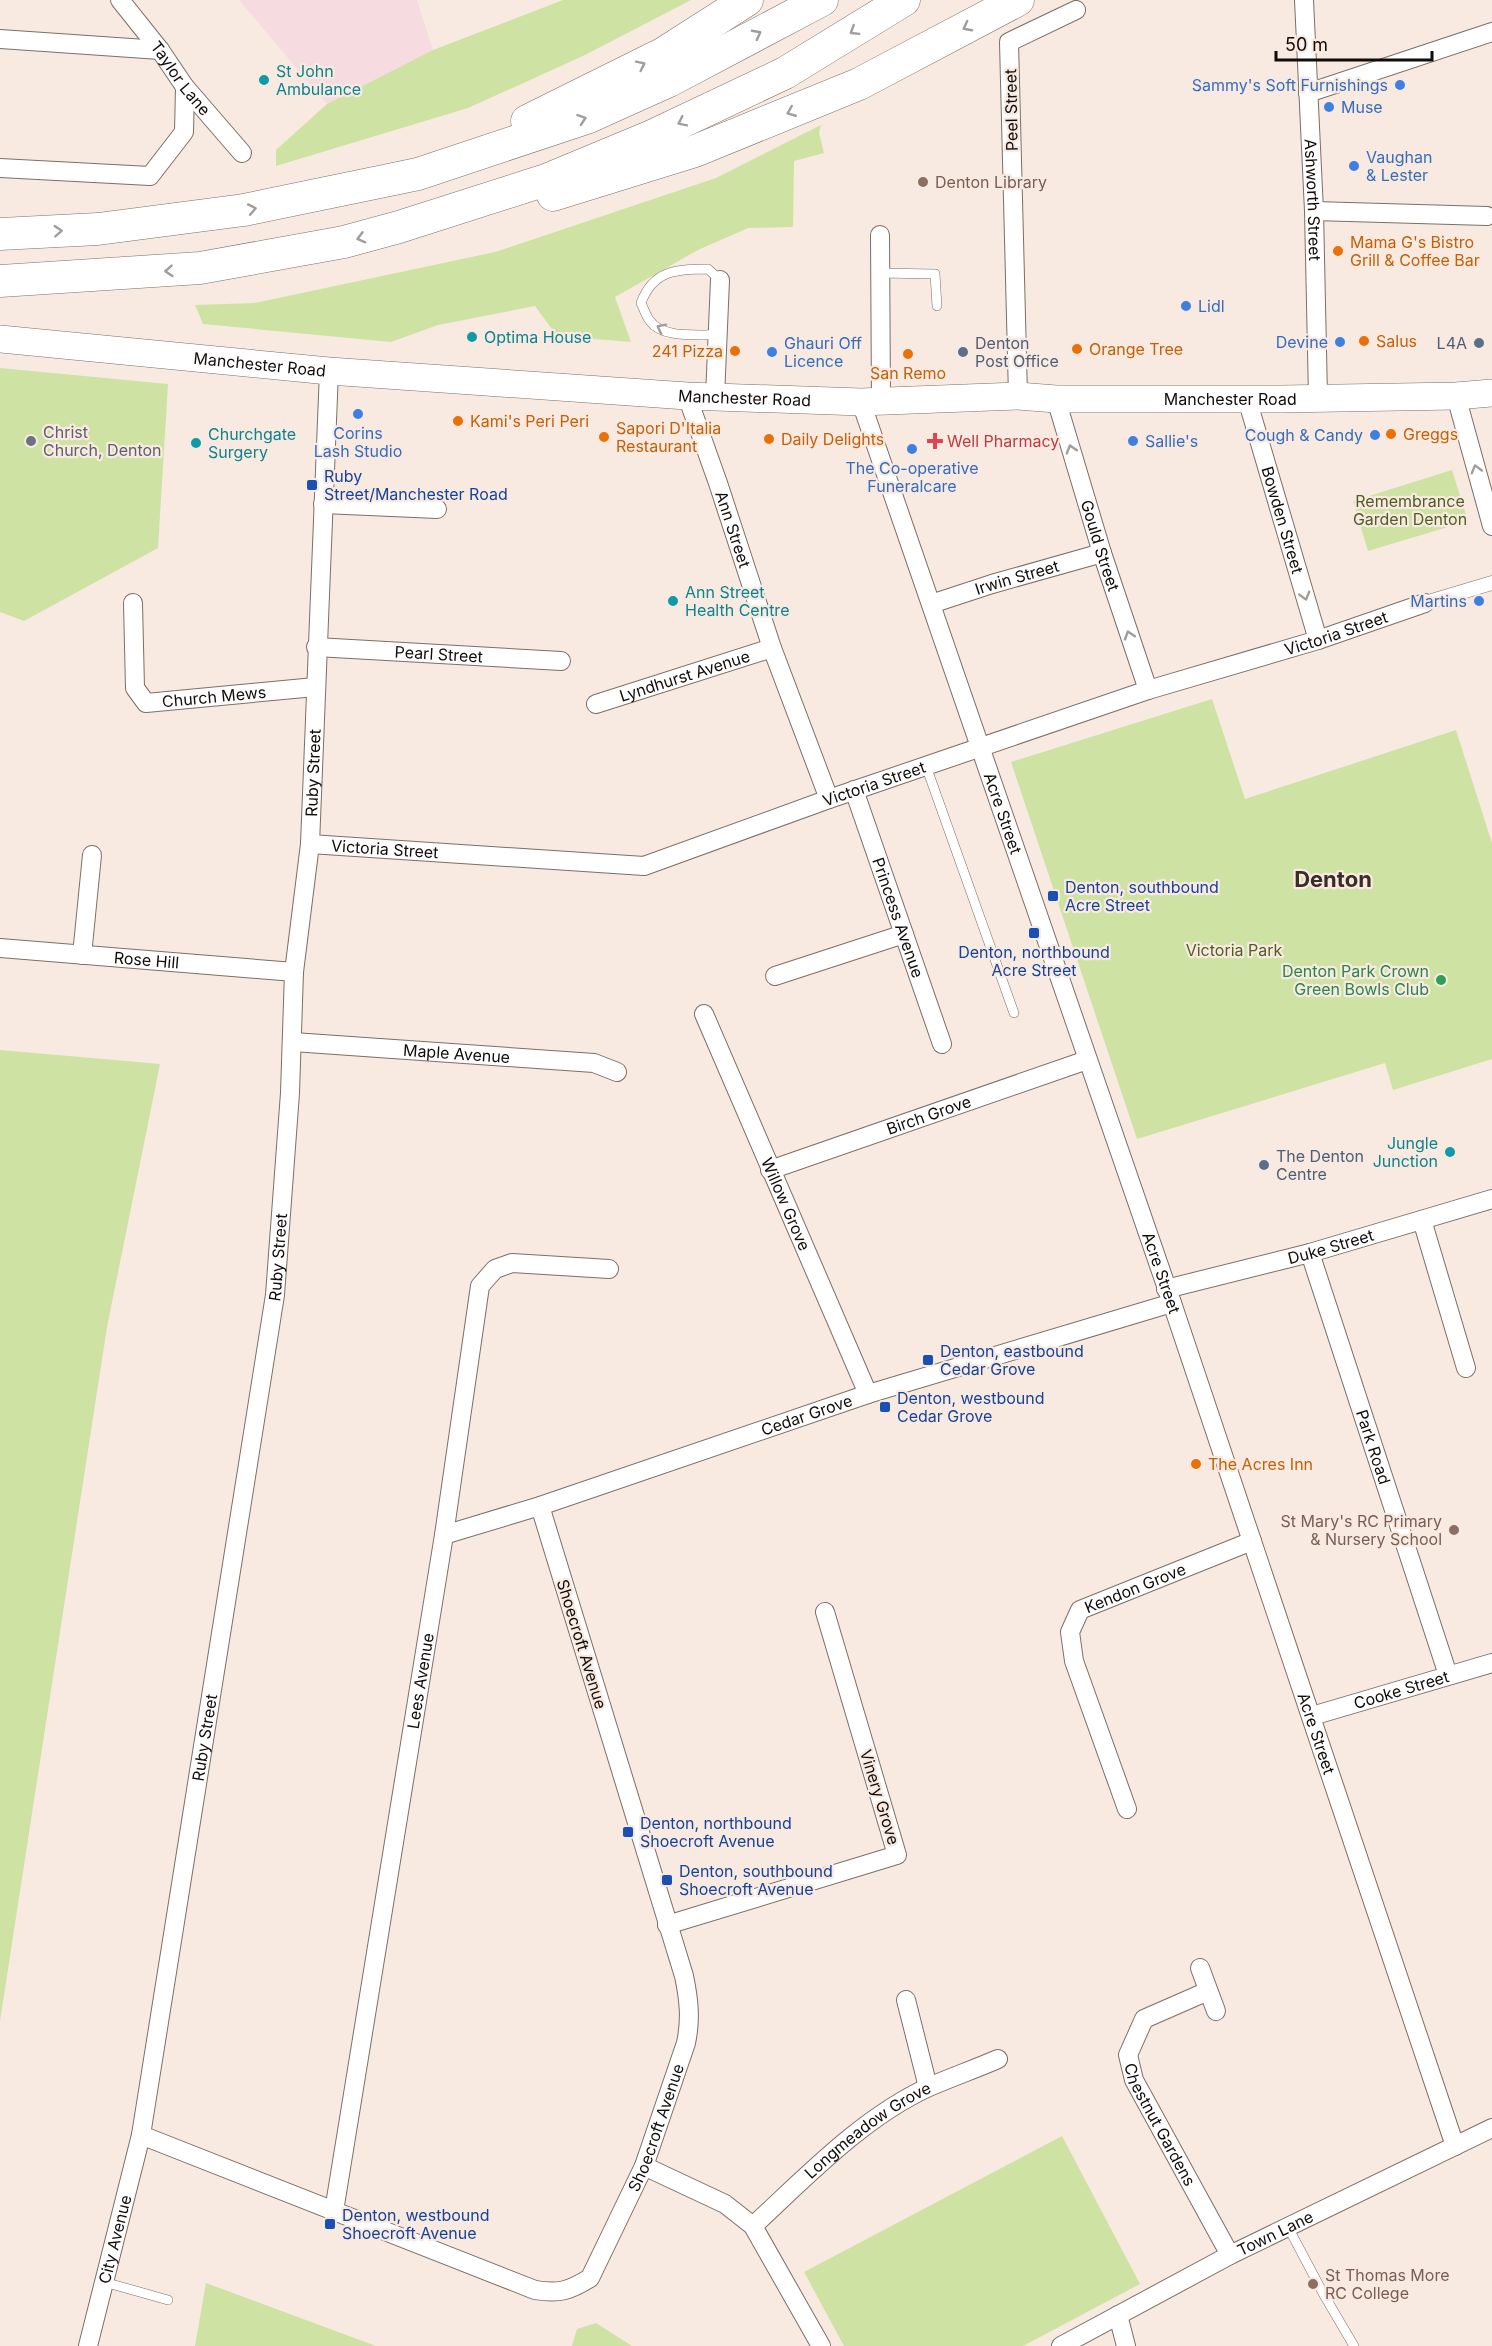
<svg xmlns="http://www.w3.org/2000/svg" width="1492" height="2346" viewBox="0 0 1492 2346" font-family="Inter,sans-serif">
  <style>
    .industrial { fill: #f6dbe1 }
    .green { fill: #cee2a3 }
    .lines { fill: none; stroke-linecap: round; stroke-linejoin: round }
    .service-casing { stroke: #7b6f67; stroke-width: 10 }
    .pedestrian-casing { stroke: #7b6f67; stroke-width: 15 }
    .minor-casing { stroke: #7b6f67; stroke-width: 20 }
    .primary-casing { stroke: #7b6f67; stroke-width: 28 }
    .motorway-casing { stroke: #7b6f67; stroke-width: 33 }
    .service { stroke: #fff; stroke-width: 9 }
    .pedestrian { stroke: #fff; stroke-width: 14 }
    .minor { stroke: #fff; stroke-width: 18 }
    .primary { stroke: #fff; stroke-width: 27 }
    .motorway { stroke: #fff; stroke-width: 32 }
    .oneway { stroke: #a09e9d }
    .culture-dot { fill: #0f9aa8; stroke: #f8eae1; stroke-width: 2 }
    .shop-dot { fill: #3f7fe0; stroke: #f8eae1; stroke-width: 2 }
    .education-dot { fill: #8d6e63; stroke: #f8eae1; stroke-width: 2 }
    .food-dot { fill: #e8710a; stroke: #f8eae1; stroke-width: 2 }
    .service-dot { fill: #5c6f8a; stroke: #f8eae1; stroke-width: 2 }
    .worship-dot { fill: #6b7280; stroke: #f8eae1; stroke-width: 2 }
    .health-dot { fill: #e0444e; stroke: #f8eae1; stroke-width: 2 }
    .transit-dot { fill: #1a4fb4; stroke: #f8eae1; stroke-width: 2 }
    .leisure-dot { fill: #2e9e5b; stroke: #f8eae1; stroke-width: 2 }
    .labels { text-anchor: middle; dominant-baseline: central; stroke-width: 4.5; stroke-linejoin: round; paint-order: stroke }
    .culture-label { font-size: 16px; fill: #0d838f; stroke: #f8eae1; text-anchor: start }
    .street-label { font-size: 16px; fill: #110c0a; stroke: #f8eae1 }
    .shop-label { font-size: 16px; fill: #366cbe; stroke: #f8eae1; text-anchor: start }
    .education-label { font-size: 16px; fill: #785e54; stroke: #f8eae1; text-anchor: start }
    .food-label { font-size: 16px; fill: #c56008; stroke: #f8eae1; text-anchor: start }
    .service-label { font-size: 16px; fill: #4e5e75; stroke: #f8eae1; text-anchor: start }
    .worship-label { font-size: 16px; fill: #5b616d; stroke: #f8eae1; text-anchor: start }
    .health-label { font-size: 16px; fill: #be3a42; stroke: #f8eae1; text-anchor: start }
    .transit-label { font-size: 16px; fill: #164399; stroke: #f8eae1; text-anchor: start }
    .park-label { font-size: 16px; fill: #4f5e23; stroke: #f8eae1 }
    .leisure-label { font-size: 16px; fill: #27864d; stroke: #f8eae1; text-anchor: end }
    .district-label { font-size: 22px; font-weight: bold; fill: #382e27; stroke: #f8eae1 }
  </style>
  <rect width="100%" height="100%" fill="#f8eae1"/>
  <path class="industrial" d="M 239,0 L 417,0 L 433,50 L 327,104 Z"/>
  <g class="green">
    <path d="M 563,0 L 691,0 L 585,55 L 468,108 L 276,166 L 276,150 L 327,104 L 433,50 Z"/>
    <path d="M 821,125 L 819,133 L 824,153 L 794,161 L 793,227 L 748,228 L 698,250 L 615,297 L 631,342 L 557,336 L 535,306 L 438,325 L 391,342 L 203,324 L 195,305 L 255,303 L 495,252 L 716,178 Z"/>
    <path d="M 0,368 L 168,384 L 158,548 L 24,621 L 0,612 Z"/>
    <path d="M 1452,470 L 1468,521 L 1368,551 L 1353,501 Z"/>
    <path d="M 1212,699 L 1245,799 L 1456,730 L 1492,843 L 1492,1059 L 1393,1090 L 1385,1063 L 1137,1139 L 1011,762 Z"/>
    <path d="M 0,1050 L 160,1064 L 107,1327 L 0,2021 Z"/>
    <path d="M 1062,2136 L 1140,2284 L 1023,2346 L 844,2346 L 804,2272 Z"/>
    <path d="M 206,2283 L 376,2346 L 195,2346 Z"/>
    <path d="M 596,2323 L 632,2346 L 572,2346 L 577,2329 Z"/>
  </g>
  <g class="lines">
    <defs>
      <g id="service">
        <path d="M 880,273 L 935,274 L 937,306"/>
        <path d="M 718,335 C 698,334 663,339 650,321 C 646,316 644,309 641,303 C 653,270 677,269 708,269 L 720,280"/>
        <path d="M 926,766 L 1014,1013"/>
        <path d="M 1288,2227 L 1324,2295 L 1354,2346"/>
        <path d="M 104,2282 L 168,2300"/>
      </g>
      <path id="pedestrian" d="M 1425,603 L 1492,583"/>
      <g id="minor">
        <path id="s1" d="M 120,0 L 160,50 L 185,87 L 242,153"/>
        <path id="s2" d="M 1304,0 L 1314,211 L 1318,397"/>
        <path d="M 0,39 L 160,50"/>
        <path d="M 1308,93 L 1492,32"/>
        <path d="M 0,168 L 150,176 L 184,132 L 185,87"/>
        <path d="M 1314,211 L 1487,216"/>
        <path d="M 880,235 L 881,400"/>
        <path id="s3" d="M 687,396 L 718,483 L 772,648 L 829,799"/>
        <path d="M 1018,396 L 1009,42 L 1076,10"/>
        <path d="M 1456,396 L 1492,526"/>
        <path d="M 715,397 L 720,280"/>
        <path id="s4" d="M 1056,399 L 1102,553 L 1148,690"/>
        <path id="s5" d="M 1247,399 L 1318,640"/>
        <path id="s6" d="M 861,402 L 1172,1303 L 1455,2146"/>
        <path d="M 323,504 L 437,509"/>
        <path id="s7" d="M 133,603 L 135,688 L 146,703 L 315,687"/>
        <path id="s8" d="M 931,604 L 992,584 L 1102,553"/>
        <path id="s9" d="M 316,647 L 561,661"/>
        <path id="s10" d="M 596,704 L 772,648"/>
        <path id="s11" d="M 854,790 L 942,1044"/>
        <path id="s12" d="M 310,844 L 644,866 L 829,799 L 1148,690 L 1318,640 L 1425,603"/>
        <path id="s13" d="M 0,948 L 294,972"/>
        <path d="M 82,955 L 92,855"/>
        <path d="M 775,976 L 904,934"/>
        <path id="s14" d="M 704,1014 L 868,1394"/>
        <path id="s15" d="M 293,1042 L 594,1063 L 617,1072"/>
        <path id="s16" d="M 770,1170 L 1087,1060"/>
        <path d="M 1422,1220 L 1466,1368"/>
        <path id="s17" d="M 1310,1253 L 1448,1675"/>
        <path id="s18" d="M 1166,1289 L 1310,1253 L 1492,1199"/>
        <path id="s19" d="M 444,1535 L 540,1506 L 868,1394 L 1172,1303"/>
        <path id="s20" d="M 1312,1716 L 1492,1663"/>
        <path id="s21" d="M 1127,1809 L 1074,1661 L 1070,1632 L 1080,1610 L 1252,1541"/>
        <path d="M 667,1925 L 897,1855 L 825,1612"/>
        <path d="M 1200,1968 L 1216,2011"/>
        <path id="s22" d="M 1208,1991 L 1144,2019 L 1128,2055 L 1134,2080 L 1230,2255"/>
        <path d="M 906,2000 L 928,2087"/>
        <path id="s23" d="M 141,2135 L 535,2290 C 559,2294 569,2291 590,2278 L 644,2166 L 686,2043 C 691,2019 689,2000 684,1976 L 540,1506"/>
        <path d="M 644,2166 L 725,2204 L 753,2226 L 821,2346"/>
        <path id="s24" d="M 334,2211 L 444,1535 L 480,1286 L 495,1269 L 512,1263 L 609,1269"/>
        <path id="s25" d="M 753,2226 C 806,2177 863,2117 929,2087 C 952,2077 975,2069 998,2059"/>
        <path d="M 1118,2315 L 1126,2346"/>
        <path id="s26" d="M 88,2346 L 141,2135 L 275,1295 L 290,1093 L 294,972 L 310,844 L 329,371"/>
        <path id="s27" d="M 1061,2346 L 1230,2255 L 1492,2128"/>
      </g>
      <g id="primary">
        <path id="s28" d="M 0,339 L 329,371 L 687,396 L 861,402 L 1018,396 L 1056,399 L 1282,399 L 1456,396 L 1492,393"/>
      </g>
      <g id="motorway">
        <path d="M 527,121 L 664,53 L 747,0"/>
        <path d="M 553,195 L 695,151 L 859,84 L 1018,0"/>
        <path d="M 0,234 L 98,229 L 244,210 L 418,174 L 589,117 L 669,81 L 822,0"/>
        <path d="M 0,281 L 200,268 L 344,242 L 399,227 L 546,180 L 652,136 L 785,73 L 904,0"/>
      </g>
    </defs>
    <use href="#service" class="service-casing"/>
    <use href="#pedestrian" class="pedestrian-casing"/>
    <use href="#minor" class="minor-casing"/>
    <use href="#primary" class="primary-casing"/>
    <use href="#motorway" class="motorway-casing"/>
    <use href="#service" class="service"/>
    <use href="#pedestrian" class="pedestrian"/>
    <use href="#minor" class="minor"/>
    <use href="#primary" class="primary"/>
    <use href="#motorway" class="motorway"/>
  </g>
  <defs><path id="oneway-chevron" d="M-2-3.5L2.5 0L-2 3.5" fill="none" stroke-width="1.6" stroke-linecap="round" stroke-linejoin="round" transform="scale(1.5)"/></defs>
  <g class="oneway">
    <use href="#oneway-chevron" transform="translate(967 27) rotate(152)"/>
    <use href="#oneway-chevron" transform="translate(854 31) rotate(148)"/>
    <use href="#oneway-chevron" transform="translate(757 34) rotate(-28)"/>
    <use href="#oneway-chevron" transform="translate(641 65) rotate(-26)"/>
    <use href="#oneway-chevron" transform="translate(791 112) rotate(158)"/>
    <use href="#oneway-chevron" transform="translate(582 119) rotate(-19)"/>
    <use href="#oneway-chevron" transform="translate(682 122) rotate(154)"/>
    <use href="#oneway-chevron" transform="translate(252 209) rotate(-11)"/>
    <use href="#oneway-chevron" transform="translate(58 231) rotate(-3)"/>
    <use href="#oneway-chevron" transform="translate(361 238) rotate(165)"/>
    <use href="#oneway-chevron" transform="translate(169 271) rotate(176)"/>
    <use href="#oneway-chevron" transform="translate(661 328) rotate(-153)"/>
    <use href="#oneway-chevron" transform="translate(1071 449) rotate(-107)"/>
    <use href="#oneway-chevron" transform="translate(1476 469) rotate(-106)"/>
    <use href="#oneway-chevron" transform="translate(1305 596) rotate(74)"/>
    <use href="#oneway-chevron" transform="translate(1129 635) rotate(-108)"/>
  </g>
  <g class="culture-dot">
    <circle cx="264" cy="80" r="6"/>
    <circle cx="472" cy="337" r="6"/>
    <circle cx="196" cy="443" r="6"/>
    <circle cx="673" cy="601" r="6"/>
    <circle cx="1450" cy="1152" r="6"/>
  </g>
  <g class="shop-dot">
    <circle cx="1400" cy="85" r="6"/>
    <circle cx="1329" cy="107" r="6"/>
    <circle cx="1354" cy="166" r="6"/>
    <circle cx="1186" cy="306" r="6"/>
    <circle cx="1340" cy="342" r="6"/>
    <circle cx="772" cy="352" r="6"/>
    <circle cx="358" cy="414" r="6"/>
    <circle cx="1375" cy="435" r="6"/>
    <circle cx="1133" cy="441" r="6"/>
    <circle cx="912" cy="449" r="6"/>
    <circle cx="1479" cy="601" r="6"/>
  </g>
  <g class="education-dot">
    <circle cx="923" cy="182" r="6"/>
    <circle cx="1454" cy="1530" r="6"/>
    <circle cx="1313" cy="2284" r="6"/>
  </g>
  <g class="food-dot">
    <circle cx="1338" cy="251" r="6"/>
    <circle cx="1364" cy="341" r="6"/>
    <circle cx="1077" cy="349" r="6"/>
    <circle cx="735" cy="351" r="6"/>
    <circle cx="908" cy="354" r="6"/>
    <circle cx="458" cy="421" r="6"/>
    <circle cx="1391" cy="434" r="6"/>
    <circle cx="604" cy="437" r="6"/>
    <circle cx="769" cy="439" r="6"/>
    <circle cx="1196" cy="1464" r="6"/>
  </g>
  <g class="service-dot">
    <circle cx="1479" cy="343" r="6"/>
    <circle cx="963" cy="352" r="6"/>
    <circle cx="1264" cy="1165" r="6"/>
  </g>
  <circle class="worship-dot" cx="31" cy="441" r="6"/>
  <path class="health-dot" d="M932 432h6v6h6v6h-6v6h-6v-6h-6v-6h6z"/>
  <g class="transit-dot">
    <rect x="306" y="479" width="12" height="12" rx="3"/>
    <rect x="1047" y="890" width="12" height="12" rx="3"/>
    <rect x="1028" y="927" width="12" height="12" rx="3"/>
    <rect x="922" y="1354" width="12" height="12" rx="3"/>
    <rect x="879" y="1401" width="12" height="12" rx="3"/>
    <rect x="622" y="1826" width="12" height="12" rx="3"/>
    <rect x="661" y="1874" width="12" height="12" rx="3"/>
    <rect x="324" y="2218" width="12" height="12" rx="3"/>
  </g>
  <circle class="leisure-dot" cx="1441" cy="980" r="6"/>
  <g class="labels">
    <g class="culture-label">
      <text x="276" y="71">St John<tspan x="276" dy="18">Ambulance</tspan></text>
      <text x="484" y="337">Optima House</text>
      <text x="208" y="434">Churchgate<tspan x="208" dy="18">Surgery</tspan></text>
      <text x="685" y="592">Ann Street<tspan x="685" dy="18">Health Centre</tspan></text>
      <text x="1438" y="1143" text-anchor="end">Jungle<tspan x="1438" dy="18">Junction</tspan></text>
    </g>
    <g class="street-label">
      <text stroke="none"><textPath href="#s1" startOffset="99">Taylor Lane</textPath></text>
      <text transform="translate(1011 110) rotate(-91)">Peel Street</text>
      <text stroke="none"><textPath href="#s2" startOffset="200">Ashworth Street</textPath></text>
      <text stroke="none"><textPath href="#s28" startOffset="261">Manchester Road</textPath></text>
      <text stroke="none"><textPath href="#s28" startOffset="747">Manchester Road</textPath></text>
      <text stroke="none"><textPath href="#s28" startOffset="1233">Manchester Road</textPath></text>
      <text stroke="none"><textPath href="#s5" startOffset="126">Bowden Street</textPath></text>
      <text stroke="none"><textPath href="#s3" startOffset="141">Ann Street</textPath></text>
      <text stroke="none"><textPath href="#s4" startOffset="153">Gould Street</textPath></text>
      <text stroke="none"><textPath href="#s8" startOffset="90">Irwin Street</textPath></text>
      <text stroke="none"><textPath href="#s12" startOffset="1065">Victoria Street</textPath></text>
      <text stroke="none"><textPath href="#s9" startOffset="123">Pearl Street</textPath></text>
      <text stroke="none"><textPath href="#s10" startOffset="93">Lyndhurst Avenue</textPath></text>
      <text stroke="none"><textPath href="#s7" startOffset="172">Church Mews</textPath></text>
      <text stroke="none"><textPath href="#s26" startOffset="1592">Ruby Street</textPath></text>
      <text stroke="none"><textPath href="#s12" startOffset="579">Victoria Street</textPath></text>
      <text stroke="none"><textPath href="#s6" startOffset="435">Acre Street</textPath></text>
      <text stroke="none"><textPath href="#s12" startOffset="75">Victoria Street</textPath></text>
      <text stroke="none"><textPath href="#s11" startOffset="135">Princess Avenue</textPath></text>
      <text stroke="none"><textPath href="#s13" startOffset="147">Rose Hill</textPath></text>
      <text stroke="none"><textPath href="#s15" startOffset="164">Maple Avenue</textPath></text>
      <text stroke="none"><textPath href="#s16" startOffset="168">Birch Grove</textPath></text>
      <text stroke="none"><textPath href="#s14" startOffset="207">Willow Grove</textPath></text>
      <text stroke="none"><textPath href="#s18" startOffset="170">Duke Street</textPath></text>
      <text stroke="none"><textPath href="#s26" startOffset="1106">Ruby Street</textPath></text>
      <text stroke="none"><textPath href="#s6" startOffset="921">Acre Street</textPath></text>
      <text stroke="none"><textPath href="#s19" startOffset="382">Cedar Grove</textPath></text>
      <text stroke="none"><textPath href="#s17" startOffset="204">Park Road</textPath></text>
      <text stroke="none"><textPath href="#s21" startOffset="270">Kendon Grove</textPath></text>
      <text transform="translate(582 1644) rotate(73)">Shoecroft Avenue</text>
      <text stroke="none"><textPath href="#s24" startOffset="537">Lees Avenue</textPath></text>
      <text stroke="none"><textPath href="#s20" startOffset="93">Cooke Street</textPath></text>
      <text stroke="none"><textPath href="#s6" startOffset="1407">Acre Street</textPath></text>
      <text stroke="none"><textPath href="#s26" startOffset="620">Ruby Street</textPath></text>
      <text transform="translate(880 1797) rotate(73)">Vinery Grove</text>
      <text stroke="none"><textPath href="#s22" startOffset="186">Chestnut Gardens</textPath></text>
      <text stroke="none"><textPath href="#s23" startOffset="646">Shoecroft Avenue</textPath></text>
      <text stroke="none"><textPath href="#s25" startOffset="150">Longmeadow Grove</textPath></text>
      <text stroke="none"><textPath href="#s27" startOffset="242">Town Lane</textPath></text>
      <text stroke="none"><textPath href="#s26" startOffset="110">City Avenue</textPath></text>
    </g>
    <g class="shop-label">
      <text x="1388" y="85" text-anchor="end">Sammy's Soft Furnishings</text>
      <text x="1341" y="107">Muse</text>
      <text x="1366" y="157">Vaughan<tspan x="1366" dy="18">&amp; Lester</tspan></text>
      <text x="1198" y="306">Lidl</text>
      <text x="1328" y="342" text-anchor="end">Devine</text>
      <text x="784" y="343">Ghauri Off<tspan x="784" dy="18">Licence</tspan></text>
      <text x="358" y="433" text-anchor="middle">Corins<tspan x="358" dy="18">Lash Studio</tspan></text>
      <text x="1363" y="435" text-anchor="end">Cough &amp; Candy</text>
      <text x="1145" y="441">Sallie's</text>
      <text x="912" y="468" text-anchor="middle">The Co-operative<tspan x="912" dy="18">Funeralcare</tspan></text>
      <text x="1467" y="601" text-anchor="end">Martins</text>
    </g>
    <g class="education-label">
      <text x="935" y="182">Denton Library</text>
      <text x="1442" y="1521" text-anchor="end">St Mary's RC Primary<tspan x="1442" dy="18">&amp; Nursery School</tspan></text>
      <text x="1325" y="2275">St Thomas More<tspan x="1325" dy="18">RC College</tspan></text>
    </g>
    <g class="food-label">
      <text x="1350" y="242">Mama G's Bistro<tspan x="1350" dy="18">Grill &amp; Coffee Bar</tspan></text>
      <text x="1376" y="341">Salus</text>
      <text x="1089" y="349">Orange Tree</text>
      <text x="723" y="351" text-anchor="end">241 Pizza</text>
      <text x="908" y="373" text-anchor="middle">San Remo</text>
      <text x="470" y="421">Kami's Peri Peri</text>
      <text x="616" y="428">Sapori D'Italia<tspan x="616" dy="18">Restaurant</tspan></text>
      <text x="1403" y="434">Greggs</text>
      <text x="781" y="439">Daily Delights</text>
      <text x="1208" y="1464">The Acres Inn</text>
    </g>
    <g class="service-label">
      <text x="975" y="343">Denton<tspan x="975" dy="18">Post Office</tspan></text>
      <text x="1467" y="343" text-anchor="end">L4A</text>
      <text x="1276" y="1156">The Denton<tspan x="1276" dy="18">Centre</tspan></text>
    </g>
    <g class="worship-label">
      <text x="43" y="432">Christ<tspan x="43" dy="18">Church, Denton</tspan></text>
    </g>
    <g class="health-label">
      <text x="947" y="441">Well Pharmacy</text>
    </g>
    <g class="transit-label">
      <text x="324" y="476">Ruby<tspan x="324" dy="18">Street/Manchester Road</tspan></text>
      <text x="1065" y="887">Denton, southbound<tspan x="1065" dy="18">Acre Street</tspan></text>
      <text x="1034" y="952" text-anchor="middle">Denton, northbound<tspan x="1034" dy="18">Acre Street</tspan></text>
      <text x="940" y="1351">Denton, eastbound<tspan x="940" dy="18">Cedar Grove</tspan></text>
      <text x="897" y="1398">Denton, westbound<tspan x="897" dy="18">Cedar Grove</tspan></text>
      <text x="640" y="1823">Denton, northbound<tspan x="640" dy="18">Shoecroft Avenue</tspan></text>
      <text x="679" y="1871">Denton, southbound<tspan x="679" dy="18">Shoecroft Avenue</tspan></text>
      <text x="342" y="2215">Denton, westbound<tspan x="342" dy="18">Shoecroft Avenue</tspan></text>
    </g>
    <g class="park-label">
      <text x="1410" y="501">Remembrance<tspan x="1410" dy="18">Garden Denton</tspan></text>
      <text x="1234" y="950">Victoria Park</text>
    </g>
    <g class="leisure-label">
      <text x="1429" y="971">Denton Park Crown<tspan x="1429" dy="18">Green Bowls Club</tspan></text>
    </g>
    <g class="district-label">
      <text x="1333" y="879">Denton</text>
    </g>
  </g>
  <path d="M1276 51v9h156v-9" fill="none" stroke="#110c0a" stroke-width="3"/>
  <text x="1285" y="51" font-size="18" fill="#110c0a" stroke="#f8eae1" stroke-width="4.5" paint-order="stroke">50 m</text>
</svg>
